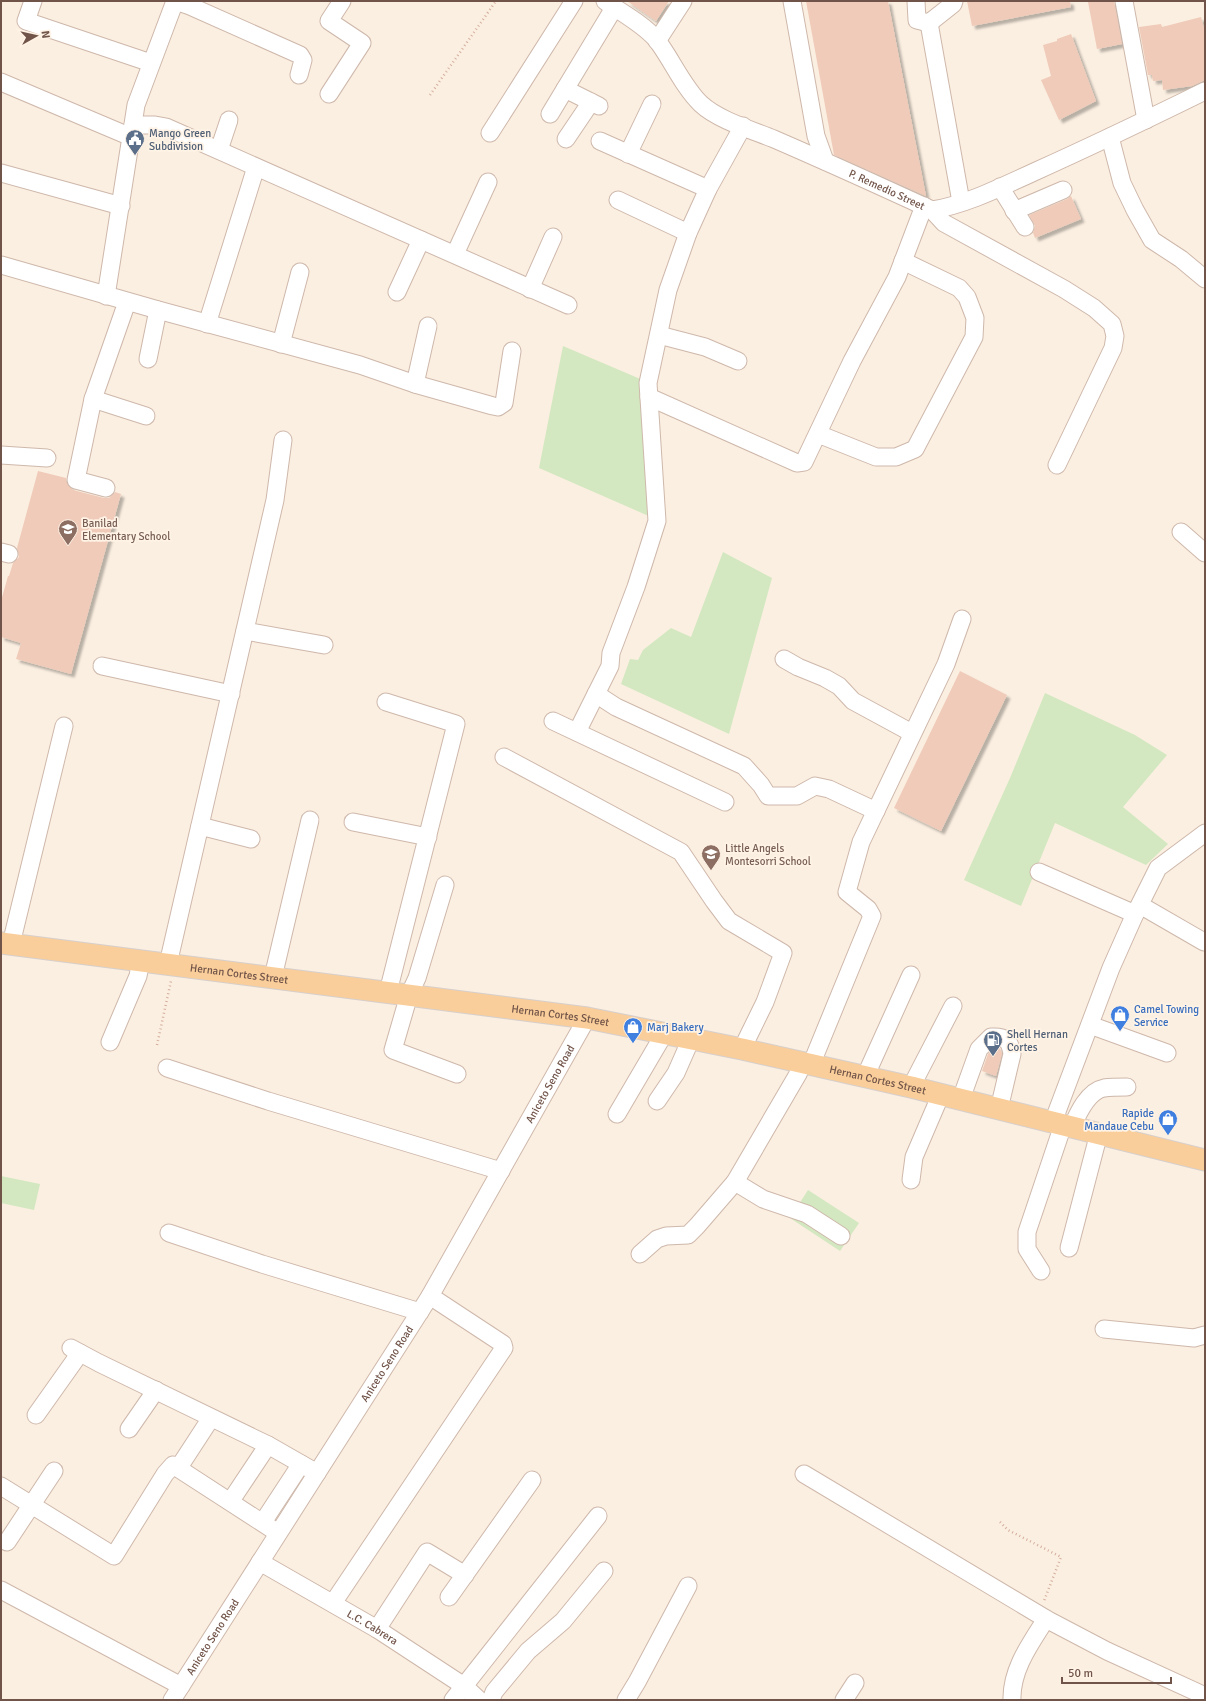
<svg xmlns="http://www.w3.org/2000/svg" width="1206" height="1701" viewBox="0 0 1206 1701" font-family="Signika,sans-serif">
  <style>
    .green { fill: #d3e8c0 }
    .building { fill: #f0cbb9; filter: url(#shadow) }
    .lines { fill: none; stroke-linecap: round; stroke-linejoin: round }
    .minor-casing { stroke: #ceb8ab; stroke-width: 19 }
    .major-casing { stroke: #d7cfcc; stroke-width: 23 }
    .path { stroke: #d4ae9d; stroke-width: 2.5; stroke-dasharray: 1 3; stroke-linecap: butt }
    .minor { stroke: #fff; stroke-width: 17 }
    .major { stroke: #f9ce9a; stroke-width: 21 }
    .labels { text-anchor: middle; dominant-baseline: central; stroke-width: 3.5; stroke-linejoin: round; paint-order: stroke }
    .service-label { font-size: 11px; fill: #4e5e75; stroke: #fff3e6; text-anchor: start }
    .street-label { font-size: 11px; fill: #715449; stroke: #fff3e6 }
    .education-label { font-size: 11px; fill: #785e54; stroke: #fff3e6; text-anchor: start }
    .shop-label { font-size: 11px; fill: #366cbe; stroke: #fff3e6; text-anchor: start }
  </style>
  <defs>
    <filter id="shadow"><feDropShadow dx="3.5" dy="3.5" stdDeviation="1" flood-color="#0004"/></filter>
  </defs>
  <rect width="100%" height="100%" fill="#fbefe1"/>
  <g class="green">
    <path d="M 563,346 L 645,381 L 651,517 L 539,468 Z"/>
    <path d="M 723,552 L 772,578 L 729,734 L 621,684 L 630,659 L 638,660 L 643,650 L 671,628 L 691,637 Z"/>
    <path d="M 1045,693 L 1135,735 L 1167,755 L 1123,807 L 1168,844 L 1146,865 L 1055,823 L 1021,906 L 964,880 L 1010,778 Z"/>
    <path d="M 1,1176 L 40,1184 L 34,1210 L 1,1203 Z"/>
    <path d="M 808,1190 L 859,1223 L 840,1251 L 790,1218 Z"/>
  </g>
  <g class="building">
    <path d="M 627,1 L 669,1 L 656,21 Z"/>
    <path d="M 806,1 L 888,1 L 926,196 L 834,155 Z"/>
    <path d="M 967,1 L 1070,1 L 1071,7 L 972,26 Z"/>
    <path d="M 1096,1 L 1114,1 L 1122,44 L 1097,49 L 1088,2 Z"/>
    <path d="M 1201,17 L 1205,32 L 1205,80 L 1192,86 L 1163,90 L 1162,80 L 1153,81 L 1152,75 L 1148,75 L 1139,27 L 1161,24 L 1162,27 Z"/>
    <path d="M 1071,34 L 1096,101 L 1059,120 L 1041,80 L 1051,76 L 1043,45 L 1057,41 L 1057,39 Z"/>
    <path d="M 1071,196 L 1081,219 L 1035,238 L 1033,233 L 1035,226 L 1029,215 L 1067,199 Z"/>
    <path d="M 38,471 L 66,478 L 67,483 L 73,490 L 104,498 L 109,498 L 115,492 L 121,494 L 71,674 L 16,659 L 21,643 L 1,637 L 1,601 L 8,576 L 9,576 L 13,563 L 19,557 L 17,548 Z"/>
    <path d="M 960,671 L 1007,695 L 941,831 L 894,808 Z"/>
    <path d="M 995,1047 L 1000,1048 L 1002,1054 L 996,1076 L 982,1071 L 988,1054 Z"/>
  </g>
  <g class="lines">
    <defs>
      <g id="minor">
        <path d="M 33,1 L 26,21 L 151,63"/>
        <path d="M 175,1 L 190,6 L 300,55 L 303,60 L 299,75"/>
        <path id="s1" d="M 605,1 C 622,13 643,24 656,39 C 671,58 683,87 701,104 C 718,120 752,130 774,139 C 827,162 880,186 932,210 C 966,205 1003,186 1034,172 C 1092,146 1148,119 1205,91"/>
        <path d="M 792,1 L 816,136 L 825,161"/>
        <path d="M 916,1 L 917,20 L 929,23"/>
        <path d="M 1124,1 L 1146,120"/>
        <path d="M 929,23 L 961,202"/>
        <path d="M 929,23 L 953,4 L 954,1"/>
        <path d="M 657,41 L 683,1"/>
        <path d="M 1,82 L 131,137"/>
        <path d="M 565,89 L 599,106"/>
        <path d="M 329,94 L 362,43 L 329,21 L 342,1"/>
        <path d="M 550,114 L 614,8"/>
        <path d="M 133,125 L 155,125 L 166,127 L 568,305"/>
        <path d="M 490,133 L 574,1"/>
        <path d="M 1110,137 L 1122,183 L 1135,210 L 1152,240 L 1181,259 L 1205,279"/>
        <path d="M 566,139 L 591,102"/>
        <path d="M 600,141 L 708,189"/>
        <path d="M 219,150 L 229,120"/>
        <path d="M 628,154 L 652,104"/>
        <path d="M 1,173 L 121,206"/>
        <path d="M 1000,187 L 1025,227"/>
        <path d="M 618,200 L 688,233"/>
        <path d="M 932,210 L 944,223 L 1064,289 L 1094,308 L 1112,324 L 1115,336 L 1113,348 L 1057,465"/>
        <path d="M 1014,211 L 1063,190"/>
        <path d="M 455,254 L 488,182"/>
        <path d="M 1,265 L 158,310 L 360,365 L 415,384 L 493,406 L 498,407 L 504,403 L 512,351"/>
        <path d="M 530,289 L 553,237"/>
        <path d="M 397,292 L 421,240"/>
        <path d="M 106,296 L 136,105 L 175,1"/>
        <path d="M 207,324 L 256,167"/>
        <path d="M 659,335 L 705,347 L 738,361"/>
        <path d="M 281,344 L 300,272"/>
        <path d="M 148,359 L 158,310"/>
        <path d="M 415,384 L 428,326"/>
        <path d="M 649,397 L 797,463 L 804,462 L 852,361 L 897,277 L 924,206"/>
        <path d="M 93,399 L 146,416"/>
        <path d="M 818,434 L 876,457 L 896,457 L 915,449 L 974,337 L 975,318 L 967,297 L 959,288 L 903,261"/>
        <path d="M 1,455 L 47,458"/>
        <path d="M 106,488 L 76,480 L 93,399 L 127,302"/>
        <path d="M 1181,532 L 1205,553"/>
        <path d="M 1,552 L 9,554"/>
        <path d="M 245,631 L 324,645"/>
        <path d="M 784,659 L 798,667 L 825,678 L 839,686 L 853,701 L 912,733"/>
        <path d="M 102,666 L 231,694"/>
        <path d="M 596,694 L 616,707 L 744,766 L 761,785 L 768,796 L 797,796 L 815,786 L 829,789 L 876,811"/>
        <path d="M 386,702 L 456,724 L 388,992"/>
        <path d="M 553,721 L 725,802"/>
        <path d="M 577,732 L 610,666 L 611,653 L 636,587 L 657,521 L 648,383 L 668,290 L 688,233 L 708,189 L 743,126"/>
        <path d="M 504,757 L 681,852 L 714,901 L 729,921 L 783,953 L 765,1002 L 742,1049"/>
        <path d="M 353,822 L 428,837"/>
        <path d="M 200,826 L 251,839"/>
        <path d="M 1039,872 L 1135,914"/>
        <path d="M 445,885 L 417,978 L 409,995 L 393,1050 L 457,1074"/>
        <path d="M 1140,905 L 1204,942"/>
        <path d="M 11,944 L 64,726"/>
        <path d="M 168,964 L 275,500 L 283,440"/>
        <path d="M 273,977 L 310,820"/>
        <path d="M 1090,1025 L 1167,1053"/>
        <path d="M 110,1042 L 138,976 L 141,960"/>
        <path d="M 811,1065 L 872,916 L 868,909 L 847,892 L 861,842 L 946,664 L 962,619"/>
        <path d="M 167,1068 L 268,1101 L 501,1171"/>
        <path d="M 865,1077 L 911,975"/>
        <path d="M 911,1087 L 953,1006"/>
        <path d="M 961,1099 L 979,1049 L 991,1037 C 1005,1036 1010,1040 1012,1054 L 999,1109"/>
        <path d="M 657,1101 L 676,1073 L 691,1039"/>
        <path d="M 617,1114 L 664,1034"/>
        <path d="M 1053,1122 L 1111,968 L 1135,914 L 1158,868 L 1205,833"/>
        <path d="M 1072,1127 C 1078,1113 1088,1091 1104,1088 C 1111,1087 1119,1087 1127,1087"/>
        <path d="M 911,1180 L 914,1157 L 941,1094"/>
        <path d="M 735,1182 L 763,1199 L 807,1214 L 841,1236"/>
        <path d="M 169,1233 L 262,1264 L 420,1312"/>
        <path d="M 1069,1248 L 1099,1133"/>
        <path d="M 640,1254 L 657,1239 L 666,1236 L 688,1235 L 697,1226 L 735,1182 L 798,1074 L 803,1063"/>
        <path d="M 1041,1271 L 1027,1249 L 1027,1232 L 1063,1125"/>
        <path d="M 1104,1329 L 1194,1338 L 1205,1335"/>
        <path d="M 71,1348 L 99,1363 L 268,1445 L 317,1473"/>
        <path d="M 36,1415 L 80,1353"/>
        <path d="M 129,1429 L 156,1390"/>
        <path d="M 181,1464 L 211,1418"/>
        <path d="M 804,1474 L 1048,1620 L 1107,1651 L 1205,1696"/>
        <path d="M 1,1486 L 114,1556 L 165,1474 L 173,1465 L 278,1533"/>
        <path d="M 232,1499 L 268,1445"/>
        <path d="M 263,1522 L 301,1464"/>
        <path d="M 7,1542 L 54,1471"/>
        <path id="s2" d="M 260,1562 L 377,1629 L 464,1686 L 479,1700"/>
        <path d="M 1,1590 L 181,1686"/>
        <path d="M 449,1597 L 532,1480"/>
        <path d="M 333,1603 L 504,1348 L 503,1344 L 430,1296"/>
        <path d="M 377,1629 L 427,1552 L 465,1575"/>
        <path id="s3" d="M 172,1700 L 430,1296 L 587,1018"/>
        <path d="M 453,1700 L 598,1516"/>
        <path d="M 491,1700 L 494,1692 L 528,1651 L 563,1621 L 604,1571"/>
        <path d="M 626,1700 L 637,1682 L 688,1586"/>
        <path d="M 844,1700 L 855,1683"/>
        <path d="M 1012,1700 C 1011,1670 1030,1644 1046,1619"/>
      </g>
      <g id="major">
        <path id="s4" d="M 1,943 L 587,1018 L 742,1049 L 911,1087 L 1205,1160"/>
      </g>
    </defs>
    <use href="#minor" class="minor-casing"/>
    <use href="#major" class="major-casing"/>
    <g class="path">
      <path d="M 430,95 L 496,1"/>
      <path d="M 157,1045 L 171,981"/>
      <path d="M 1000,1522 L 1008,1530 L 1061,1557 L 1044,1601"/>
    </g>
    <use href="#minor" class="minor"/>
    <use href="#major" class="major"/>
  </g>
  <defs>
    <symbol id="civic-pin" viewBox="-11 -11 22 30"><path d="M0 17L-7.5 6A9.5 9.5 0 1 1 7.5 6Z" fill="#5c6f8a" stroke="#fff3e6"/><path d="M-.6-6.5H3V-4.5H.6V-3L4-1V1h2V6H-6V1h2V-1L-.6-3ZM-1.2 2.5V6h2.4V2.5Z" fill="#fff"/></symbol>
    <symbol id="school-pin" viewBox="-11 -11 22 30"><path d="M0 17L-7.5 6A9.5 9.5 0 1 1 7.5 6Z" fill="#8d6e63" stroke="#fff3e6"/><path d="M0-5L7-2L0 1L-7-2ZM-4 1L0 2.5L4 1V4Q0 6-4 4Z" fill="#fff"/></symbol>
    <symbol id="shop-pin" viewBox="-11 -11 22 30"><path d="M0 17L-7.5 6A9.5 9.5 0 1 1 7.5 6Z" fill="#3f7fe0" stroke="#fff3e6"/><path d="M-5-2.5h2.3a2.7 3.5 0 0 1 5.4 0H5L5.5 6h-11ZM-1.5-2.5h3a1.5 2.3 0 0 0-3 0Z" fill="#fff"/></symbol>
    <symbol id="fuel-pin" viewBox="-11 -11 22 30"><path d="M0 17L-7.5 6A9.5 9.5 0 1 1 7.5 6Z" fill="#5c6f8a" stroke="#fff3e6"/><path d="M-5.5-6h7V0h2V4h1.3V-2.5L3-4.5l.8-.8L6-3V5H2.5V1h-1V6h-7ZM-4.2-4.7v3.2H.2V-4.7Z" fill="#fff"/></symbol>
  </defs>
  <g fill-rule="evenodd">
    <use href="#civic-pin" x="124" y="128" width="22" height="30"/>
    <use href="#school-pin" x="57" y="518" width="22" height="30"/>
    <use href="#school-pin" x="700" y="843" width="22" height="30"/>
    <use href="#shop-pin" x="1109" y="1004" width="22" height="30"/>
    <use href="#shop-pin" x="622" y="1016" width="22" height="30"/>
    <use href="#fuel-pin" x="982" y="1029" width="22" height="30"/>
    <use href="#shop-pin" x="1157" y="1108" width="22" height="30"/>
  </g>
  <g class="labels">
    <g class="service-label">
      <text x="149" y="133">Mango Green<tspan x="149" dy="13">Subdivision</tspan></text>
      <text x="1007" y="1034">Shell Hernan<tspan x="1007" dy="13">Cortes</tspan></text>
    </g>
    <g class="street-label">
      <text stroke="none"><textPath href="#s1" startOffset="348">P. Remedio Street</textPath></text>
      <text stroke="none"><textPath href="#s4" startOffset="240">Hernan Cortes Street</textPath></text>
      <text stroke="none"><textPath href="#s4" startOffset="564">Hernan Cortes Street</textPath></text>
      <text stroke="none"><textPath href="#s4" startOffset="888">Hernan Cortes Street</textPath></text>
      <text stroke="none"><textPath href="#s3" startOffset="723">Aniceto Seno Road</textPath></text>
      <text stroke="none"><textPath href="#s3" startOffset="399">Aniceto Seno Road</textPath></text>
      <text stroke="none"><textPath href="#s2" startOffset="130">L.C. Cabrera</textPath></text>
      <text stroke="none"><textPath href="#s3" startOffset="75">Aniceto Seno Road</textPath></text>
    </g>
    <g class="education-label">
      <text x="82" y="523">Banilad<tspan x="82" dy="13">Elementary School</tspan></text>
      <text x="725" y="848">Little Angels<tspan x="725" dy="13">Montesorri School</tspan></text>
    </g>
    <g class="shop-label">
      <text x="1134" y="1009">Camel Towing<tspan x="1134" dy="13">Service</tspan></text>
      <text x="647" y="1027">Marj Bakery</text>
      <text x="1154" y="1113" text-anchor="end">Rapide<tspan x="1154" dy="13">Mandaue Cebu</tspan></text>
    </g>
  </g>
  <rect width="1206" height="1701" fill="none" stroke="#715449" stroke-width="4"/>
  <g transform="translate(36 36) rotate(82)" stroke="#fff3e6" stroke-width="3" paint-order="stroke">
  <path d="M0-3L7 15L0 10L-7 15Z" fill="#715449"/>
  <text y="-6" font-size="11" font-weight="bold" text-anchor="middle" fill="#715449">N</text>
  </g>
  <path d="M1062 1677v6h109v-6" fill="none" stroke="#715449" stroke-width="2"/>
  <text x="1068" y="1677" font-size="12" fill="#715449" stroke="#fff3e6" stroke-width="3" paint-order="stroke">50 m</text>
</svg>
